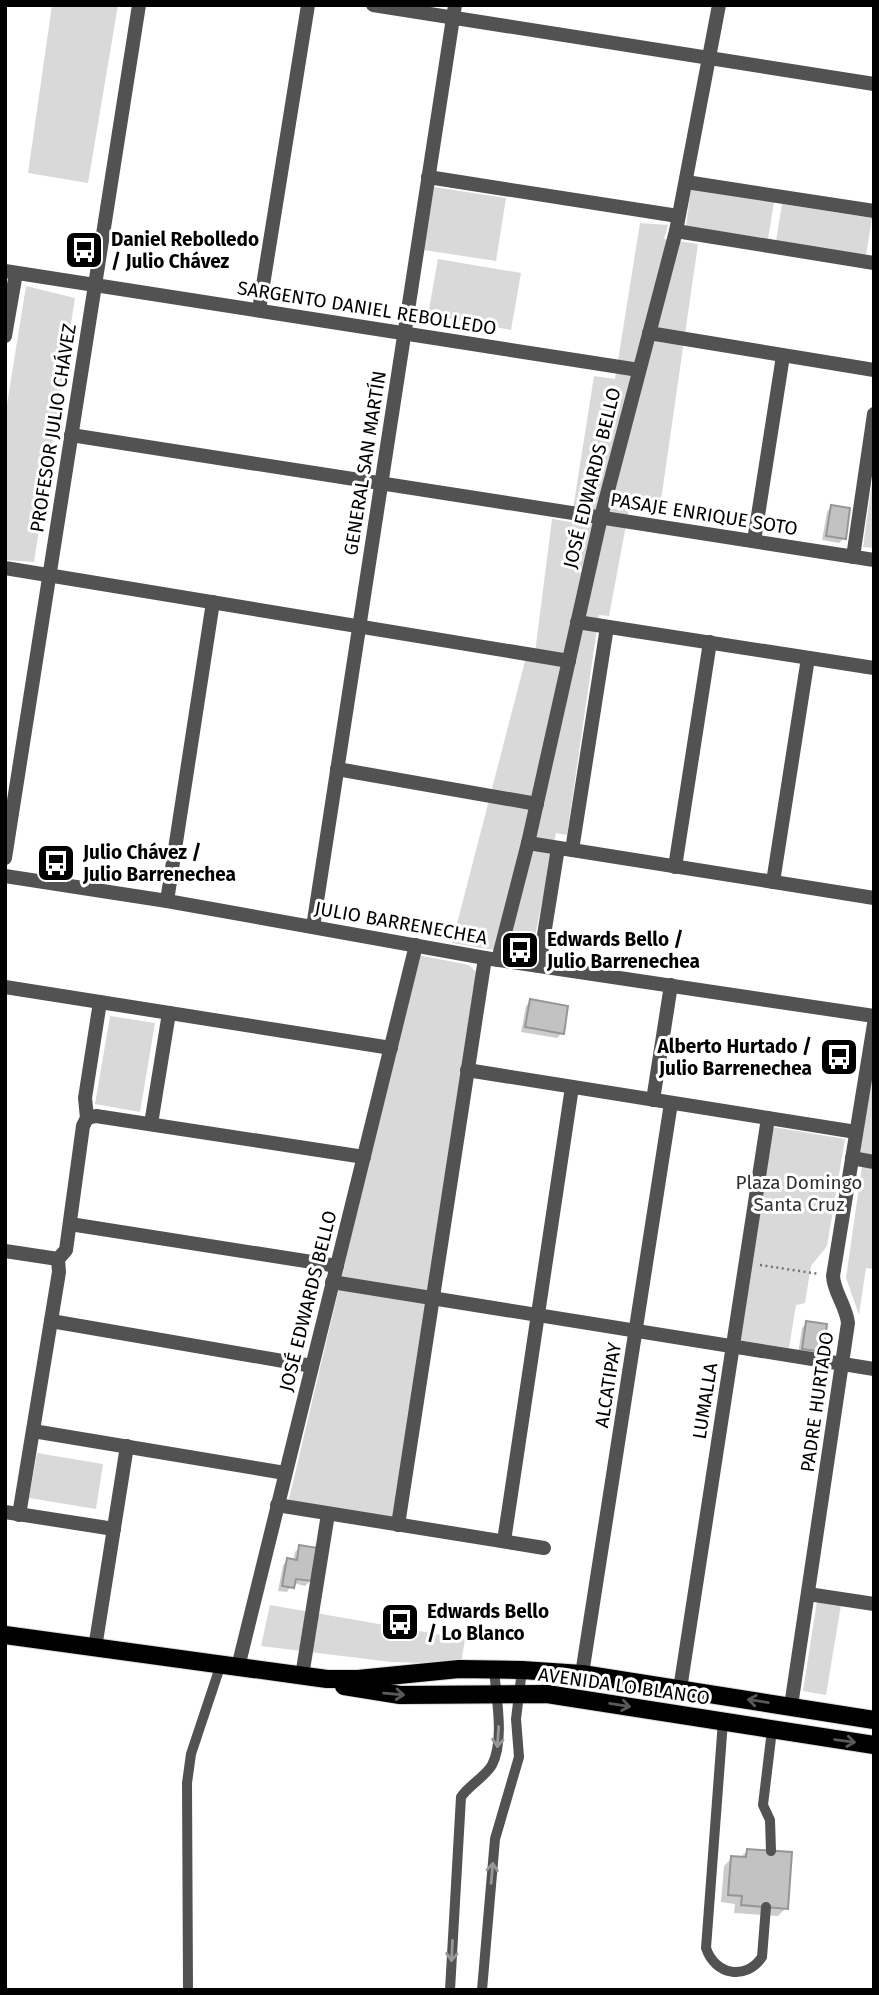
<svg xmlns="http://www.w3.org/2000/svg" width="879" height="1995" viewBox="0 0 879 1995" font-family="'Fira Sans',sans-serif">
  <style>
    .green { fill: #d9d9d9 }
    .shadow { fill: #0003 }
    .building { fill: #c2c2c2; stroke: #969696; stroke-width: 2 }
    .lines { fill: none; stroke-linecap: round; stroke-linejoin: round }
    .primary-casing { stroke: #dbdbdb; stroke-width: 20 }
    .path { stroke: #747474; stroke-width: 2.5; stroke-dasharray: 2 3.5; stroke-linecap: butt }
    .service { stroke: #525252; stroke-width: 10 }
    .pedestrian { stroke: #525252; stroke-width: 14 }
    .minor { stroke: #525252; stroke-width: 14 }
    .tertiary { stroke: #525252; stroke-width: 14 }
    .primary { stroke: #000; stroke-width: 18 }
    .oneway { stroke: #595959 }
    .oneway2 { stroke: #979797 }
    .labels { text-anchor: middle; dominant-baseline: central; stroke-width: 6; stroke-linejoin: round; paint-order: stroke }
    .poi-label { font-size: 19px; font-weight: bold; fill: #000; stroke: #fff; text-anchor: start }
    .street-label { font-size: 19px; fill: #000; stroke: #fff }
    .park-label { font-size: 19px; fill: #303030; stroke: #fff }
  </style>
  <rect width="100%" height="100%" fill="#fff"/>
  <g class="green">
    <path d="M 52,5 L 118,5 L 88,183 L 28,173 Z"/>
    <path d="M 434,187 L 506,198 L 496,261 L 424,250 Z"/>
    <path d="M 691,189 L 774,202 L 768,239 L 686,226 Z"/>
    <path d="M 782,204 L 872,218 L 866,255 L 776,241 Z"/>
    <path d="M 640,223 L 668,225 L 664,239 L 698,244 L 659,514 L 629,509 L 609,616 L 599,615 L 567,835 L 556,833 L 531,956 L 452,943 L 525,661 L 534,661 L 552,519 L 571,522 L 594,376 L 615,379 Z"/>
    <path d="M 438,259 L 521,273 L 511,330 L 428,315 Z"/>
    <path d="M 26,286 L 75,298 L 34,562 L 5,560 L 5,417 Z"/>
    <path d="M 874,467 L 874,548 L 863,547 Z"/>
    <path d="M 418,955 L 469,965 L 476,972 L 396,1520 L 288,1503 Z"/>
    <path d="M 110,1016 L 155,1023 L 140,1112 L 95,1104 Z"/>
    <path d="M 874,1057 L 874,1155 L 860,1153 Z"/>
    <path d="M 773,1127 L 845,1139 L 827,1246 L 811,1266 L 805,1303 L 796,1305 L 789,1348 L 738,1340 Z"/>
    <path d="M 862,1166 L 874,1168 L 874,1269 L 866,1268 L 859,1315 L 846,1278 Z"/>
    <path d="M 37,1453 L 103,1464 L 96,1509 L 29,1498 Z"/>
    <path d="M 817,1601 L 841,1605 L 826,1695 L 803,1691 Z"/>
    <path d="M 270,1605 L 465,1639 L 461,1664 L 391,1662 L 261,1646 Z"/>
  </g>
  <g class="shadow">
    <path d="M 831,507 L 844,538 L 839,543 L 822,540 L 827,512 Z"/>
    <path d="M 531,1001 L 562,1033 L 557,1038 L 521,1032 L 526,1006 Z"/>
    <path d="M 807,1323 L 821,1351 L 816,1356 L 798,1354 L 802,1328 Z"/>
    <path d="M 300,1547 L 310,1581 L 305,1586 L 293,1583 L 287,1592 L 278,1591 L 283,1565 L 288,1560 L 293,1561 L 295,1552 Z"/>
    <path d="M 747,1851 L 786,1908 L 778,1916 L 734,1913 L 735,1904 L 721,1902 L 724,1866 L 732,1858 L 739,1859 Z"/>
  </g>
  <g class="building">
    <path d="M 831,505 L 850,508 L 846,539 L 826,536 Z"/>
    <path d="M 530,999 L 568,1006 L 564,1034 L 525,1027 Z"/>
    <path d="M 806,1321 L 827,1324 L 823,1352 L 802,1349 Z"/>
    <path d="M 299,1545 L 318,1548 L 312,1581 L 296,1579 L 294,1588 L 282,1586 L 287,1558 L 297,1560 Z"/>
    <path d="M 747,1849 L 792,1852 L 788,1909 L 741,1905 L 742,1896 L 728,1895 L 731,1856 L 746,1857 Z"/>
  </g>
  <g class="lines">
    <defs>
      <g id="primary">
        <path d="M 5,1635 L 327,1679 L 358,1679 L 459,1669 L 522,1670 L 582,1674 L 874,1720"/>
        <path d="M 344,1686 L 400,1695 L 547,1694 L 874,1745"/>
      </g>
    </defs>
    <use href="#primary" class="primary-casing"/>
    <path class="path" d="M 760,1265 L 819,1274"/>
    <g class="service">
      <path d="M 723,1721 L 706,1948 C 715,1975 746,1981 762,1957 L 766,1907"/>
      <path d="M 771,1851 L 770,1820 L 763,1805 L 772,1730"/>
      <path d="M 188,1990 L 187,1783 L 191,1754 L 221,1664"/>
      <path d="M 450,1990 L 461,1797 C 469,1785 485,1777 492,1765 C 505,1740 496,1697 494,1669"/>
      <path d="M 482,1990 L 495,1839 L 519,1757 L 516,1719 L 522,1670"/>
    </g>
    <path class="pedestrian" d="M 852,1158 L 874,1162"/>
    <g class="minor">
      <path d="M 373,5 L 874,84"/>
      <path d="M 428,177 L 678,216"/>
      <path d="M 686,182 L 874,211"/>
      <path d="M 676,231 L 874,263"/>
      <path d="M 5,271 L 639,370"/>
      <path d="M 259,310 L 308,5"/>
      <path d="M 649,333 L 874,370"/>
      <path d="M 5,336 L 16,273"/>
      <path d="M 71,435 L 874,560"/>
      <path d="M 754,541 L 783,356"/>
      <path d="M 853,557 L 874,414"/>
      <path d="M 5,568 L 569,661"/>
      <path d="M 577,622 L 874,668"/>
      <path d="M 337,769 L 537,804"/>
      <path d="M 528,843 L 874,898"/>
      <path d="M 572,850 L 607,627"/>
      <path d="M 5,858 L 139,5"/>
      <path d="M 675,867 L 710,642"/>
      <path d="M 773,882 L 808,658"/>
      <path d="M 167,901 L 213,602"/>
      <path d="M 313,927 L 455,5"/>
      <path d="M 498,960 L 528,843 L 601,517 L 676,231 L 719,5"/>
      <path d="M 539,966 L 558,848"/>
      <path d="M 5,987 L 391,1048"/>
      <path d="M 467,1070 L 856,1132"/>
      <path d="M 653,1100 L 671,985"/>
      <path d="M 87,1118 L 96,1116 L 364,1157"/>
      <path d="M 151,1124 L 169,1013"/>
      <path d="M 70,1224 L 337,1266"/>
      <path d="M 5,1251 L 58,1259"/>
      <path d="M 58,1259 L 66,1250 L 83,1126 L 87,1118 L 85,1098 L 100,1002"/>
      <path d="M 332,1282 L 874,1369"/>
      <path d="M 51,1321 L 312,1366"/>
      <path d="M 33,1431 L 285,1473"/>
      <path d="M 277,1505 L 544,1548"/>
      <path d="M 5,1512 L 114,1529"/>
      <path d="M 19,1515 L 59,1272 L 58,1259"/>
      <path d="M 398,1525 L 485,958"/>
      <path d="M 504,1541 L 572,1087"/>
      <path d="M 808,1594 L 874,1604"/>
      <path d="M 95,1648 L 127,1446"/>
      <path d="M 238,1667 L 416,945"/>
      <path d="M 582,1674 L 671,1103"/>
      <path d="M 302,1676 L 328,1514"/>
      <path d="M 680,1689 L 768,1118"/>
      <path d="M 791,1706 L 848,1323 C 846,1305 834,1293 833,1276 L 874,1024"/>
    </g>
    <path class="tertiary" d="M 5,876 L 167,901 L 485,958 L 874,1016"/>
    <use href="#primary" class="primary"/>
  </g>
  <defs><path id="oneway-shaft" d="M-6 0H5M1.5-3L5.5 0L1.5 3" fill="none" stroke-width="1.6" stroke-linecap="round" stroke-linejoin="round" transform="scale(1.75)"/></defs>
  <g class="oneway">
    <use href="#oneway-shaft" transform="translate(394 1694) rotate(5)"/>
    <use href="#oneway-shaft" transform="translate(758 1701) rotate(-171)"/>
    <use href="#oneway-shaft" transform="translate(620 1705) rotate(9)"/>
    <use href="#oneway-shaft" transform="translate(845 1741) rotate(8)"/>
  </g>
  <g class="oneway2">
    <use href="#oneway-shaft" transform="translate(498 1737) rotate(94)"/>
    <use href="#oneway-shaft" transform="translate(492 1873) rotate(-85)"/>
    <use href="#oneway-shaft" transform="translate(452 1951) rotate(93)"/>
  </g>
  <defs>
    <symbol id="bus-square" viewBox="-11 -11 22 22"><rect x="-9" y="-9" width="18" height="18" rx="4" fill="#000" stroke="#fff"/><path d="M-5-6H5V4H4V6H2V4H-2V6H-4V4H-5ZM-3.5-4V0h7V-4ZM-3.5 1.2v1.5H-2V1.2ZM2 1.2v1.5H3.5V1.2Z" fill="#fff"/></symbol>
  </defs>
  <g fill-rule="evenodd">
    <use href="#bus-square" x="62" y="228" width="44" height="44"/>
    <use href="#bus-square" x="34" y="841" width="44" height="44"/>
    <use href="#bus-square" x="498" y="928" width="44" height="44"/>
    <use href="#bus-square" x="817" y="1035" width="44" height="44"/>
    <use href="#bus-square" x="378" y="1600" width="44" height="44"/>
  </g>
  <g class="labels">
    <g class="poi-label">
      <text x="111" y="239">Daniel Rebolledo<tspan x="111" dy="22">/ Julio Chávez</tspan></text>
      <text x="83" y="852">Julio Chávez /<tspan x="83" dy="22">Julio Barrenechea</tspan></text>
      <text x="547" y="939">Edwards Bello /<tspan x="547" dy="22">Julio Barrenechea</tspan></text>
      <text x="812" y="1046" text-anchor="end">Alberto Hurtado /<tspan x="812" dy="22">Julio Barrenechea</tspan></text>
      <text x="427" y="1611">Edwards Bello<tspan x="427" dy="22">/ Lo Blanco</tspan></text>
    </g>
    <g class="street-label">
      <text transform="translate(367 308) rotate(9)">SARGENTO DANIEL REBOLLEDO</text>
      <text transform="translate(53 428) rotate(-81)">PROFESOR JULIO CHÁVEZ</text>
      <text transform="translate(365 463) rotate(-81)">GENERAL SAN MARTÍN</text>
      <text transform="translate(592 478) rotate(-76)">JOSÉ EDWARDS BELLO</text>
      <text transform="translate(704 514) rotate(9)">PASAJE ENRIQUE SOTO</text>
      <text transform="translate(401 923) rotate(10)">JULIO BARRENECHEA</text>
      <text transform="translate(308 1301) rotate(-76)">JOSÉ EDWARDS BELLO</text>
      <text transform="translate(608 1385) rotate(-81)">ALCATIPAY</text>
      <text transform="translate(705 1401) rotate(-81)">LUMALLA</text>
      <text transform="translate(817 1402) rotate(-82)">PADRE HURTADO</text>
      <text transform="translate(624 1686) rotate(8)">AVENIDA LO BLANCO</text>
    </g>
    <g class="park-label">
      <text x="799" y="1182">Plaza Domingo<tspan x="799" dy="22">Santa Cruz</tspan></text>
    </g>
  </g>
  <rect width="879" height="1995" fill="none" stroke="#000000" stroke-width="14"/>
</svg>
